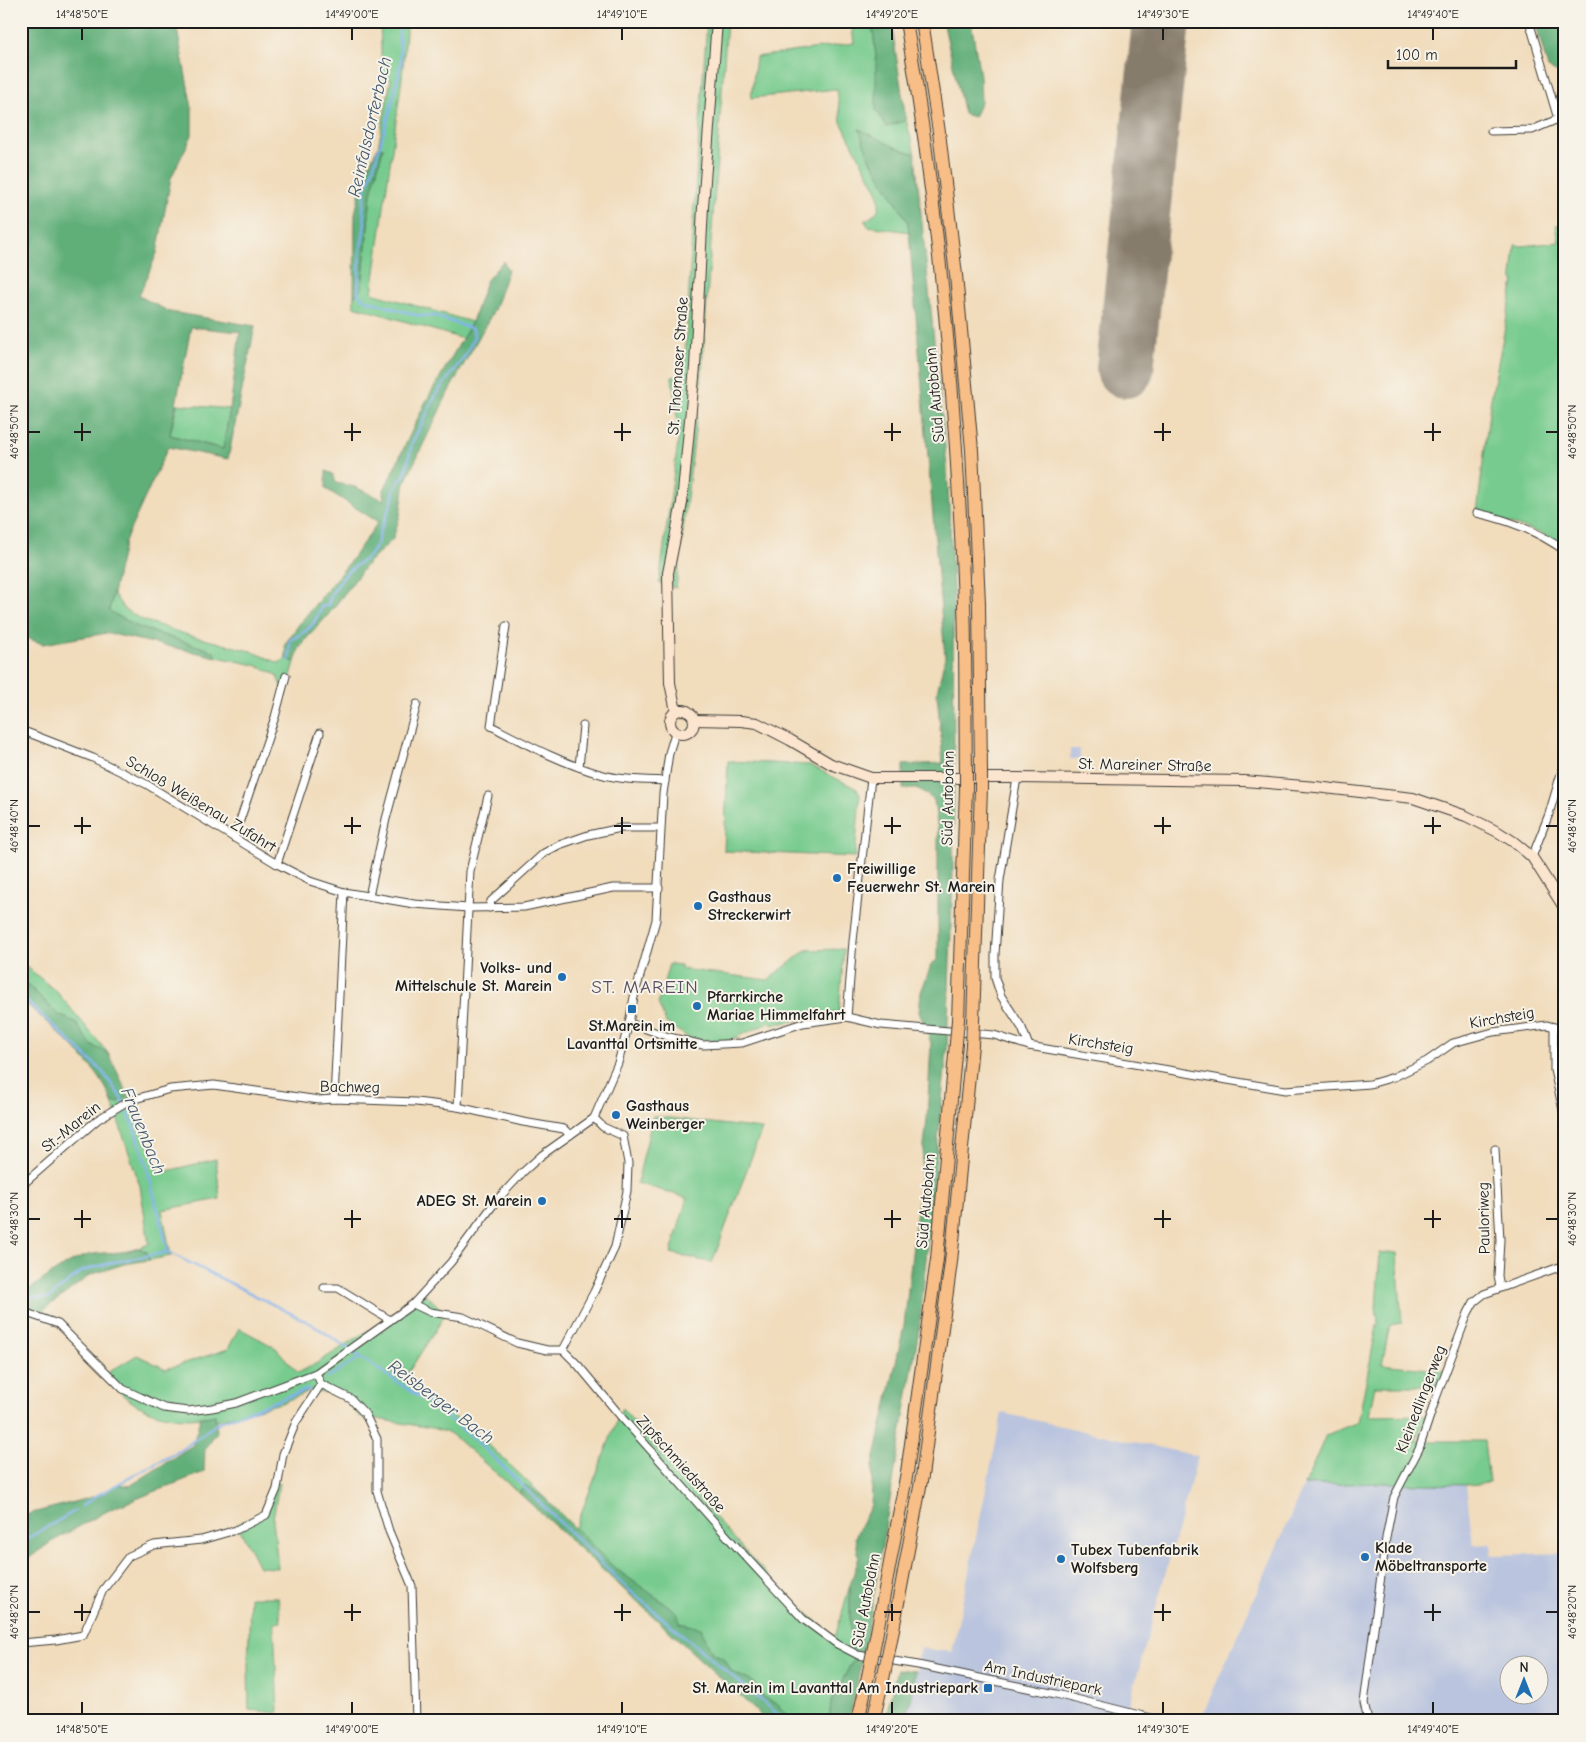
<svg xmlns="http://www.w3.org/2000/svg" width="1586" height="1742" viewBox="0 0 1586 1742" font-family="'Comic Neue',sans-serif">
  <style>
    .industrial { fill: #bac4de; fill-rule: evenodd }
    .green { fill: #77cb8e; stroke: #4a7455 }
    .forest { fill: #61af79; stroke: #3e664a; fill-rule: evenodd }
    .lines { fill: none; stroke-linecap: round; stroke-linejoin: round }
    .stream { stroke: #81b1ec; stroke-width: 2.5 }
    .runway { stroke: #867c6c; stroke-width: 58 }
    .minor-casing { stroke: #3c3934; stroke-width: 9 }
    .secondary-casing { stroke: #3c3934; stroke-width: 12 }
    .motorway-casing { stroke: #3c3934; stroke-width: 14 }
    .minor { stroke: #fff; stroke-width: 7 }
    .secondary { stroke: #fce5cf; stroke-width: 10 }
    .motorway { stroke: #f7be87; stroke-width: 12 }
    .motorway-bridge-casing { stroke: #3c3934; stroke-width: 14; stroke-linecap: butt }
    .motorway-bridge { stroke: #f7be87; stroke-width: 12 }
    .ticks { fill: none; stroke: #1c1c1c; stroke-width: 2 }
    .poi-dot { fill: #1f6fb2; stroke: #f7f3e8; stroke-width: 2 }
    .labels { text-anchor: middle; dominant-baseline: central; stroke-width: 4; stroke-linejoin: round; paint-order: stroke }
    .street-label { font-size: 16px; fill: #1c1c1c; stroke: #f7f3e8 }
    .poi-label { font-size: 16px; font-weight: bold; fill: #1c1c1c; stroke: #f7f3e8; text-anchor: start }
    .water-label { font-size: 18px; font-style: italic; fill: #44586f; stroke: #f7f3e8 }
    .quarter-label { font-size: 19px; letter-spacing: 1px; fill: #584e62; stroke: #f7f3e8 }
    .neatline { fill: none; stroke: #1c1c1c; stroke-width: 2 }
    .ticks-label { font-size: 12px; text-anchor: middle; fill: #1c1c1c }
  </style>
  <rect width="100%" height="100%" fill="#f7f3e8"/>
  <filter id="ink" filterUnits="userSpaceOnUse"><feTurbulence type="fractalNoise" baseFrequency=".02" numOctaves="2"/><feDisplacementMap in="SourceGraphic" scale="10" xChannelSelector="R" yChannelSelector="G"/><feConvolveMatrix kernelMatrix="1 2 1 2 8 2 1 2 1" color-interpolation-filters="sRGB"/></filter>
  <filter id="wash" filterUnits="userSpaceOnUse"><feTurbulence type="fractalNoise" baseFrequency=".0096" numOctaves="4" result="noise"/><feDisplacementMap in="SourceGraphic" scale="20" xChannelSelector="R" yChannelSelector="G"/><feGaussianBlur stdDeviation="1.12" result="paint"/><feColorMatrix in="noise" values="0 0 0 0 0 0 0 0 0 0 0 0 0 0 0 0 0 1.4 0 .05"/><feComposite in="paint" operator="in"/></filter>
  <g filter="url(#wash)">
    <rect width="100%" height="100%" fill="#f1dcbc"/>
    <g class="industrial">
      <rect x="1070" y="749" width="10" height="10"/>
      <path d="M 1002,1413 L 1198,1456 L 1129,1705 L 1200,1720 L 1304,1485 L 1384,1483 L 1466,1485 L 1473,1545 L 1492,1544 L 1491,1555 L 1565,1553 L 1565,1721 L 903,1721 L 912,1697 L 920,1648 L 952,1652 ZM 1508,1664 L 1538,1664 L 1538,1694 L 1508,1694 Z"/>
    </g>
    <g class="green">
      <path d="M 380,21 L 407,21 L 402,78 L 372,293 L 472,322 L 463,339 L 354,306 L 354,297 L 362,287 L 371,193 L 383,148 L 378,147 L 391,79 L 382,78 Z"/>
      <path d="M 707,21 L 727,21 L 701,382 L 676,588 L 659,583 L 679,435 L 672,377 L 684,375 L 692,236 Z"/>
      <path d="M 851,21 L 872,21 L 876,57 L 887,127 L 906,120 L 915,154 L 895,147 L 869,158 L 908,222 L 909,232 L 868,226 L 865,221 C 879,212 881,209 878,193 L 841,122 L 837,89 L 751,98 L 756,57 L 854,43 Z"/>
      <path d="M 1565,224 L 1565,546 L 1564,548 L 1543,534 L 1477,513 L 1490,404 L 1514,281 L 1512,277 L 1515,245 L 1521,246 L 1559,242 L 1556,225 Z"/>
      <path d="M 177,404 L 230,409 L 223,449 L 170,435 Z"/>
      <path d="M 113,593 L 124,609 L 143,620 L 188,635 L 251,651 L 279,663 L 286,658 L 295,662 L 285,697 L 277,675 L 255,665 L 217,657 L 213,651 L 138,627 L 109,611 Z"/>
      <path d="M 728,761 L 810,765 L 857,789 L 860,794 L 855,857 L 724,851 Z"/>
      <path d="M 844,949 L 839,1012 L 772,1025 L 771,1022 L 725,1042 L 689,1038 L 666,1023 L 658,1003 L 669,964 L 681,965 L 681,969 L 768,980 L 806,950 Z"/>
      <path d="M 21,962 L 57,992 L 108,1053 L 91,1045 L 75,1022 L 59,1015 L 31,988 L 21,982 Z"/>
      <path d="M 129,1096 L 159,1173 L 216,1159 L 220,1199 L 162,1210 L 171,1256 L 149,1260 L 147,1252 L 138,1248 L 149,1244 L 140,1186 L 112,1102 L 119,1102 Z"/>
      <path d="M 653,1116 L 762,1129 L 712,1263 L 671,1253 L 687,1198 L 637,1183 Z"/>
      <path d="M 1380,1253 L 1397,1253 L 1402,1323 L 1390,1325 L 1382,1364 L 1445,1371 L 1439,1386 L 1375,1386 L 1369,1416 L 1427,1415 L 1416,1441 L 1484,1441 L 1489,1483 L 1466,1485 L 1384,1483 L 1304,1485 L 1326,1435 L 1358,1422 L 1378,1321 L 1376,1307 Z"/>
      <path d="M 426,1294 L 446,1314 L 404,1379 L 475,1432 L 548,1501 L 525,1485 L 519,1493 L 451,1434 L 432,1428 L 359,1416 L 343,1397 L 312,1390 L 281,1403 L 216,1420 L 215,1415 C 191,1420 166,1419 143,1408 C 128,1402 116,1388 104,1377 L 109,1372 L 137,1355 L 166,1369 L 228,1349 L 239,1328 L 276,1348 L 298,1373 L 317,1363 Z"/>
      <path d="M 622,1408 C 690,1486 754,1572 835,1637 L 850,1585 L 850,1633 L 853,1660 L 831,1703 L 829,1721 L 791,1720 L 777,1704 L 757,1693 L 754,1683 L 732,1672 L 724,1658 L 712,1653 L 701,1629 L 679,1624 L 645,1590 L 616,1569 L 575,1529 Z"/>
      <path d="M 270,1483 L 279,1483 L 273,1519 L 278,1568 L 259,1567 L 237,1524 C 260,1513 269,1511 270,1483 Z"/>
      <path d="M 250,1597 L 278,1597 L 281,1622 L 274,1623 L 278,1713 L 249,1710 L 248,1667 Z"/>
    </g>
    <g class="forest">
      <path d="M 21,21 L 175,21 L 176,24 L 192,108 L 192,135 L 171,178 L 157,253 L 139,296 L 170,312 L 255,326 L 228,459 L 168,447 L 125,541 L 109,611 L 138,627 L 213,651 L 217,657 L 107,633 L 43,644 L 21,636 ZM 191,327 L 240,332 L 230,409 L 223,449 L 170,435 Z"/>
      <path d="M 872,21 L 891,21 L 906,120 L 887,127 L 876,110 L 876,57 Z"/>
      <path d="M 943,21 L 971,21 L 980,76 L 981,102 L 974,117 L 964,114 Z"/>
      <path d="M 1535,21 L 1565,21 L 1565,77 L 1548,68 Z"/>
      <path d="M 859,129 L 895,147 L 915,154 L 947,467 L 953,587 L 954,762 L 953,869 L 947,1050 L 919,1329 L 866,1640 L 849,1721 L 829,1721 L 831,1703 L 853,1660 L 850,1633 L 850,1585 L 859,1557 L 855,1537 L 871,1505 L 873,1466 L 904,1326 L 927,1119 L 931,1043 L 919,1012 L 921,992 L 929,971 L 931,964 L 938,960 L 938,831 L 934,800 L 919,789 L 903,789 L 903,765 L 943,763 L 937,692 L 945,657 L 908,222 L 869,158 Z"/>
      <path d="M 378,147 L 383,148 L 371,193 L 362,287 L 354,297 L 355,214 L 363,177 Z"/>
      <path d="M 503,261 L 508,270 L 494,310 L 449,391 L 405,482 L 400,515 L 393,539 L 367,564 L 328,615 L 307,638 L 299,649 L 295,662 L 286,658 L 285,644 L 300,623 L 349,563 L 378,522 L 326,489 L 326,471 L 333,474 L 336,483 L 355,487 L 384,500 L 383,492 L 425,403 L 472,322 L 486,281 Z"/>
      <path d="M 21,982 L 31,988 L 59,1015 L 75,1022 L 91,1045 L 108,1053 L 129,1096 L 119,1102 L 112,1102 C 101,1066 49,1025 21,999 Z"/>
      <path d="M 138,1248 L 147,1252 L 149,1260 L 124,1264 L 90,1275 L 41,1312 L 21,1314 L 21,1290 L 27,1291 C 44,1279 68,1261 88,1255 C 105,1251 121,1255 138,1248 Z"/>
      <path d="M 215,1415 L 217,1432 L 205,1448 L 204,1472 L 111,1509 L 51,1542 L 21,1564 L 21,1516 L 96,1496 L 118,1484 L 130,1486 L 193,1445 L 200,1418 Z"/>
      <path d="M 525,1485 L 548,1501 L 616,1569 L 677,1612 L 680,1623 L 701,1628 L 712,1653 L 724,1658 L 732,1672 L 755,1683 L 757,1693 L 777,1704 L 791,1720 L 795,1721 L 767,1721 L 519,1493 Z"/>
      <path d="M 897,1669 L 916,1671 L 912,1697 L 903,1721 L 885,1721 Z"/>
    </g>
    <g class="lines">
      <g class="stream">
        <path d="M 289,660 L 290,640 C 308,631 314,627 321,607 L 328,605 L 332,593 L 347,572 L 369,556 L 377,544 L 380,531 L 392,502 L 394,489 L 405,474 L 412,443 L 437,393 L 465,356 L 474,337 L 473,329 L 435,316 L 419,316 L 366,300 L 358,294 L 360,254 L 365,223 L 363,209 L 365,190 L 372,172 L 390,111 L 401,63 L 398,21"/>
        <path d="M 21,996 L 102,1071 L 120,1096 L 132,1122 L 146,1164 L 168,1251"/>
        <path d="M 21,1297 L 49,1298 L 82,1271 L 114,1262 L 168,1252 L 312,1324 L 437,1409 L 478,1442 L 629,1590 L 786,1721"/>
        <path d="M 328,1377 L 360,1358"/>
        <path d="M 82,1506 L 96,1496 L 181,1450 L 219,1422 L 309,1389"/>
        <path d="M 21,1542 L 75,1511"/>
      </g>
      <path class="runway" d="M 1125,369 L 1161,21"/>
    </g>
  </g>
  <g filter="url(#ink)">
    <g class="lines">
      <defs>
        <g id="minor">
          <path d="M 1529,21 L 1558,119 L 1565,119"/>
          <path d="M 1491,131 L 1532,130 L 1558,119"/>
          <path d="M 1477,513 C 1509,520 1538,531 1565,551"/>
          <path d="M 506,626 L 491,726 C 526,744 561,763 600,774 C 621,780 643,780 665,781"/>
          <path d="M 21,730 L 93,758 L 146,784 L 277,864 L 310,881 L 344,892 L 414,904 L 468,908 L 524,907 L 613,888 L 659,888"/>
          <path d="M 579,767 L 583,726"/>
          <path d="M 1017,778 L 1000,880 L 995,955 L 995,978 L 1001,996 L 1022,1028 L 1029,1046"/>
          <path d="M 234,838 L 275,717 L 286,676"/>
          <path d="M 1532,857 L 1549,814 L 1565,760"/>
          <path d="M 277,864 L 320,733"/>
          <path d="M 369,896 L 386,819 L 417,704"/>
          <path d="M 489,908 L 491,901 L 544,853 L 559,845 L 588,835 L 621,828 L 660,828"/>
          <path d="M 847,1017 L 853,941 L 871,778"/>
          <path d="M 629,1023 L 669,1037 L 703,1045 L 742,1043 L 803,1023 L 847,1017 L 881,1025 L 994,1035 L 1029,1046 L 1285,1090 L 1370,1084 L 1394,1077 L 1427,1061 L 1453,1043 L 1493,1032 L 1547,1025 L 1565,1030"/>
          <path d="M 1554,1027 L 1554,1070 L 1565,1119"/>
          <path d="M 334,1099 L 344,892"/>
          <path d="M 458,1107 L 470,871 L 488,796"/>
          <path d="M 1495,1149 L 1500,1240 L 1498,1276 L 1500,1287"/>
          <path d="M 21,1186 L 97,1120 L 128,1101 L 170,1089 L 214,1085 L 319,1100 L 334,1099 L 416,1102 L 458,1107 L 523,1122 L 564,1129 L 570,1135"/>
          <path d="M 324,1288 L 338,1288 L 390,1320"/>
          <path d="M 413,1304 L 430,1312 L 463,1317 L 517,1343 L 547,1350 L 563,1350 L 578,1365 L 623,1419 L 733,1543 L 803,1619 L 837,1644 L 858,1655 L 918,1665 L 1056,1694 L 1163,1721"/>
          <path d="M 21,1311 L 58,1324 L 123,1389 L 164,1408 L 188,1411 L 212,1408 L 236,1403 L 316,1373 L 413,1304 L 451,1262 L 496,1201 L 523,1172 L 542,1155 L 594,1118 L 618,1063 L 629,1023 L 634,997 L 656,920 L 663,794 L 669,753 L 675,733"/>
          <path d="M 563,1350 L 594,1292 L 615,1247 L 627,1191 L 628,1163 L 623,1136 L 603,1127 L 594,1118"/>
          <path d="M 316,1373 L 321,1384 L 351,1399 L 365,1414 L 377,1439 L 377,1491 L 389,1531 L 412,1586 L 416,1721"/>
          <path d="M 21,1643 L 56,1640 L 83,1635 L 103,1590 L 129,1556 L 154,1545 L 201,1540 L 236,1530 L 266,1515 L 277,1489 L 283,1454 L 296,1422 L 321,1384"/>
          <path d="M 1368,1721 L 1364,1703 L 1386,1538 L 1394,1497 L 1419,1449 L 1436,1398 L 1468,1313 L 1474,1302 L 1484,1294 L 1565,1265"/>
        </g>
        <g id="secondary">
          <circle cx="682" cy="722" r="12"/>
          <path d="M 676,711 L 670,683 L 668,573 L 682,503 L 695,367 L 703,207 L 717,21"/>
          <path d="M 694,720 L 741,721 L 757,723 L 790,740 L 831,764 L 871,778 L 1017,778 L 1244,781 L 1316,787 L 1413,798 L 1466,816 L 1498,832 L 1514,842 L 1532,857 L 1565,909"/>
        </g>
        <g id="motorway">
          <path d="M 906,21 C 939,213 957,409 964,604 C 966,659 965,715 966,770"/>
          <path d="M 922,21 L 939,132 L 956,275 L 972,450 L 979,603 L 981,770"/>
          <path d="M 958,1020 L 966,788"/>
          <path d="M 973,1022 L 981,788"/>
          <path d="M 876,1637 L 907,1472 L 937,1259 L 956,1043"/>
          <path d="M 891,1640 L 922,1476 L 951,1262 L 972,1045"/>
          <path d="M 858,1721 L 868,1676"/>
          <path d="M 873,1721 L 883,1679"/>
        </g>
      </defs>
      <use href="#minor" class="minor-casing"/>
      <use href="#secondary" class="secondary-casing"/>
      <use href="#motorway" class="motorway-casing"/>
      <use href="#minor" class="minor"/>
      <use href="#secondary" class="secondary"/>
      <use href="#motorway" class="motorway"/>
      <defs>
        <g id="motorway-bridge">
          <path d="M 966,788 L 966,770"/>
          <path d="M 981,788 L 981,770"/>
          <path d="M 956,1043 L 958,1020"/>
          <path d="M 972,1045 L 973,1022"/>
          <path d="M 868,1676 L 876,1637"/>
          <path d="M 883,1679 L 891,1640"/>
        </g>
      </defs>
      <use href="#motorway-bridge" class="motorway-bridge-casing"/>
      <use href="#motorway-bridge" class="motorway-bridge"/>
    </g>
  </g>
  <path class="ticks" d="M 82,28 L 82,40M 352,28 L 352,40M 622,28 L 622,40M 892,28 L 892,40M 1163,28 L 1163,40M 1433,28 L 1433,40M 82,423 L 82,441M 352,423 L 352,441M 622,423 L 622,441M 892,423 L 892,441M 1163,423 L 1163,441M 1433,423 L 1433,441M 28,432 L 40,432M 74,432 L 91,432M 344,432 L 361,432M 614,432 L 631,432M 884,432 L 901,432M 1154,432 L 1171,432M 1424,432 L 1441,432M 1546,432 L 1558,432M 82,817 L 82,834M 352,817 L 352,834M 622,817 L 622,834M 892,817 L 892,834M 1163,817 L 1163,834M 1433,817 L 1433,834M 28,826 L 40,826M 74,826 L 91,826M 344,826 L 361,826M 614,826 L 631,826M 884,826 L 901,826M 1154,826 L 1171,826M 1424,826 L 1441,826M 1546,826 L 1558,826M 82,1210 L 82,1228M 352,1210 L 352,1228M 622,1210 L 622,1228M 892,1210 L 892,1228M 1163,1210 L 1163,1228M 1433,1210 L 1433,1228M 28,1219 L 40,1219M 74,1219 L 91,1219M 344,1219 L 361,1219M 614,1219 L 631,1219M 884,1219 L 901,1219M 1154,1219 L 1171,1219M 1424,1219 L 1441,1219M 1546,1219 L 1558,1219M 82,1604 L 82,1621M 352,1604 L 352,1621M 622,1604 L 622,1621M 892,1604 L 892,1621M 1163,1604 L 1163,1621M 1433,1604 L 1433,1621M 28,1612 L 40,1612M 74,1612 L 91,1612M 344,1612 L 361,1612M 614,1612 L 631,1612M 884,1612 L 901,1612M 1154,1612 L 1171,1612M 1424,1612 L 1441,1612M 1546,1612 L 1558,1612M 82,1702 L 82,1714M 352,1702 L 352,1714M 622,1702 L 622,1714M 892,1702 L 892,1714M 1163,1702 L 1163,1714M 1433,1702 L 1433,1714"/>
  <g class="poi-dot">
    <circle cx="837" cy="878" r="5"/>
    <circle cx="698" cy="906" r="5"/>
    <circle cx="562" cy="977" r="5"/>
    <circle cx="697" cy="1006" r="5"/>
    <rect x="627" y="1004" width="10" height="10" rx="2.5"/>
    <circle cx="616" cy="1115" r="5"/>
    <circle cx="542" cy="1201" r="5"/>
    <circle cx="1365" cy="1557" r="5"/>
    <circle cx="1061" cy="1559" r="5"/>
    <rect x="983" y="1683" width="10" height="10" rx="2.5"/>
  </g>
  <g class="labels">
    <g class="street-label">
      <text transform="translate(678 366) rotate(-86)">St. Thomaser Straße</text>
      <text transform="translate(935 395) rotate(-95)">Süd Autobahn</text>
      <text transform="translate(1145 765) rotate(1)">St. Mareiner Straße</text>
      <text transform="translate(948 798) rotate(-89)">Süd Autobahn</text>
      <text transform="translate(201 804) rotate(31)">Schloß Weißenau Zufahrt</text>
      <text transform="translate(1502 1018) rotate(-10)">Kirchsteig</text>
      <text transform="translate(1101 1044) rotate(9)">Kirchsteig</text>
      <text transform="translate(350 1087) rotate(1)">Bachweg</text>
      <text transform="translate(71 1127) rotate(-39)">St.-Marein</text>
      <text transform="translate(926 1201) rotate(-85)">Süd Autobahn</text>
      <text transform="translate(1484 1218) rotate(-91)">Pauloriweg</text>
      <text transform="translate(1421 1399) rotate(-69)">Kleinedlingerweg</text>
      <text transform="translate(681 1464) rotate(48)">Zipfschmiedstraße</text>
      <text transform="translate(866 1600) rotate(-79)">Süd Autobahn</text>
      <text transform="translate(1043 1678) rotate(12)">Am Industriepark</text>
    </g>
    <g class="poi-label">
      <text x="847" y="869">Freiwillige<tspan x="847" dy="18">Feuerwehr St. Marein</tspan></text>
      <text x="708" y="897">Gasthaus<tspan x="708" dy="18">Streckerwirt</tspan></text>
      <text x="552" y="968" text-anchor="end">Volks- und<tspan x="552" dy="18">Mittelschule St. Marein</tspan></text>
      <text x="707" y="997">Pfarrkirche<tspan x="707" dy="18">Mariae Himmelfahrt</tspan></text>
      <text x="632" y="1026" text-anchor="middle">St.Marein im<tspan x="632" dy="18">Lavanttal Ortsmitte</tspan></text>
      <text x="626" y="1106">Gasthaus<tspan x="626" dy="18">Weinberger</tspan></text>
      <text x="532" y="1201" text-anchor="end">ADEG St. Marein</text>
      <text x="1375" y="1548">Klade<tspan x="1375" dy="18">Möbeltransporte</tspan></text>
      <text x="1071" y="1550">Tubex Tubenfabrik<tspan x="1071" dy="18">Wolfsberg</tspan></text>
      <text x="978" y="1688" text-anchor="end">St. Marein im Lavanttal Am Industriepark</text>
    </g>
    <g class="water-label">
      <text transform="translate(370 127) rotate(-77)">Reinfalsdorferbach</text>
      <text transform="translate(143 1131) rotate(68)">Frauenbach</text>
      <text transform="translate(441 1402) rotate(37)">Reisberger Bach</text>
    </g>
    <g class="quarter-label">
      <text x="645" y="987">ST. MAREIN</text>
    </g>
  </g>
  <rect width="1586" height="1742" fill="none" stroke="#f7f3e8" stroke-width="55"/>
  <g transform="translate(1524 1680)"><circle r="24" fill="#f7f3e8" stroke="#9f9d96"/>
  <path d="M0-4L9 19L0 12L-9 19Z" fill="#1f6fb2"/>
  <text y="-8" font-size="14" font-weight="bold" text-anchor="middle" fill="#1c1c1c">N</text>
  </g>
  <path d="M1388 60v8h128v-8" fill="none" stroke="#1c1c1c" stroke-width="2.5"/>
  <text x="1396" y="60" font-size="15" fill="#1c1c1c" stroke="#f7f3e8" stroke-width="4" paint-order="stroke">100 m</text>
  <rect x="28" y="28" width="1530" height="1686" class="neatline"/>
  <g class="ticks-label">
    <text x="82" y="18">14°48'50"E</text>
    <text x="352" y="18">14°49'00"E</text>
    <text x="622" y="18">14°49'10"E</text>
    <text x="892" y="18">14°49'20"E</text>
    <text x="1163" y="18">14°49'30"E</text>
    <text x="1433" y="18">14°49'40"E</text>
    <text transform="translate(14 432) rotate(-90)" y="4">46°48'50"N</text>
    <text transform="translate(1572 432) rotate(-90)" y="4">46°48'50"N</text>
    <text transform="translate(14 826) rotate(-90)" y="4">46°48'40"N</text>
    <text transform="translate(1572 826) rotate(-90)" y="4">46°48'40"N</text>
    <text transform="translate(14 1219) rotate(-90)" y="4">46°48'30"N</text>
    <text transform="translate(1572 1219) rotate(-90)" y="4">46°48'30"N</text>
    <text transform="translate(14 1612) rotate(-90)" y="4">46°48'20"N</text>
    <text transform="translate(1572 1612) rotate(-90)" y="4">46°48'20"N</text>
    <text x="82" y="1733">14°48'50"E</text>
    <text x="352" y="1733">14°49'00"E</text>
    <text x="622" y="1733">14°49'10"E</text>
    <text x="892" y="1733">14°49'20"E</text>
    <text x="1163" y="1733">14°49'30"E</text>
    <text x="1433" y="1733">14°49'40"E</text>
  </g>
</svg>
